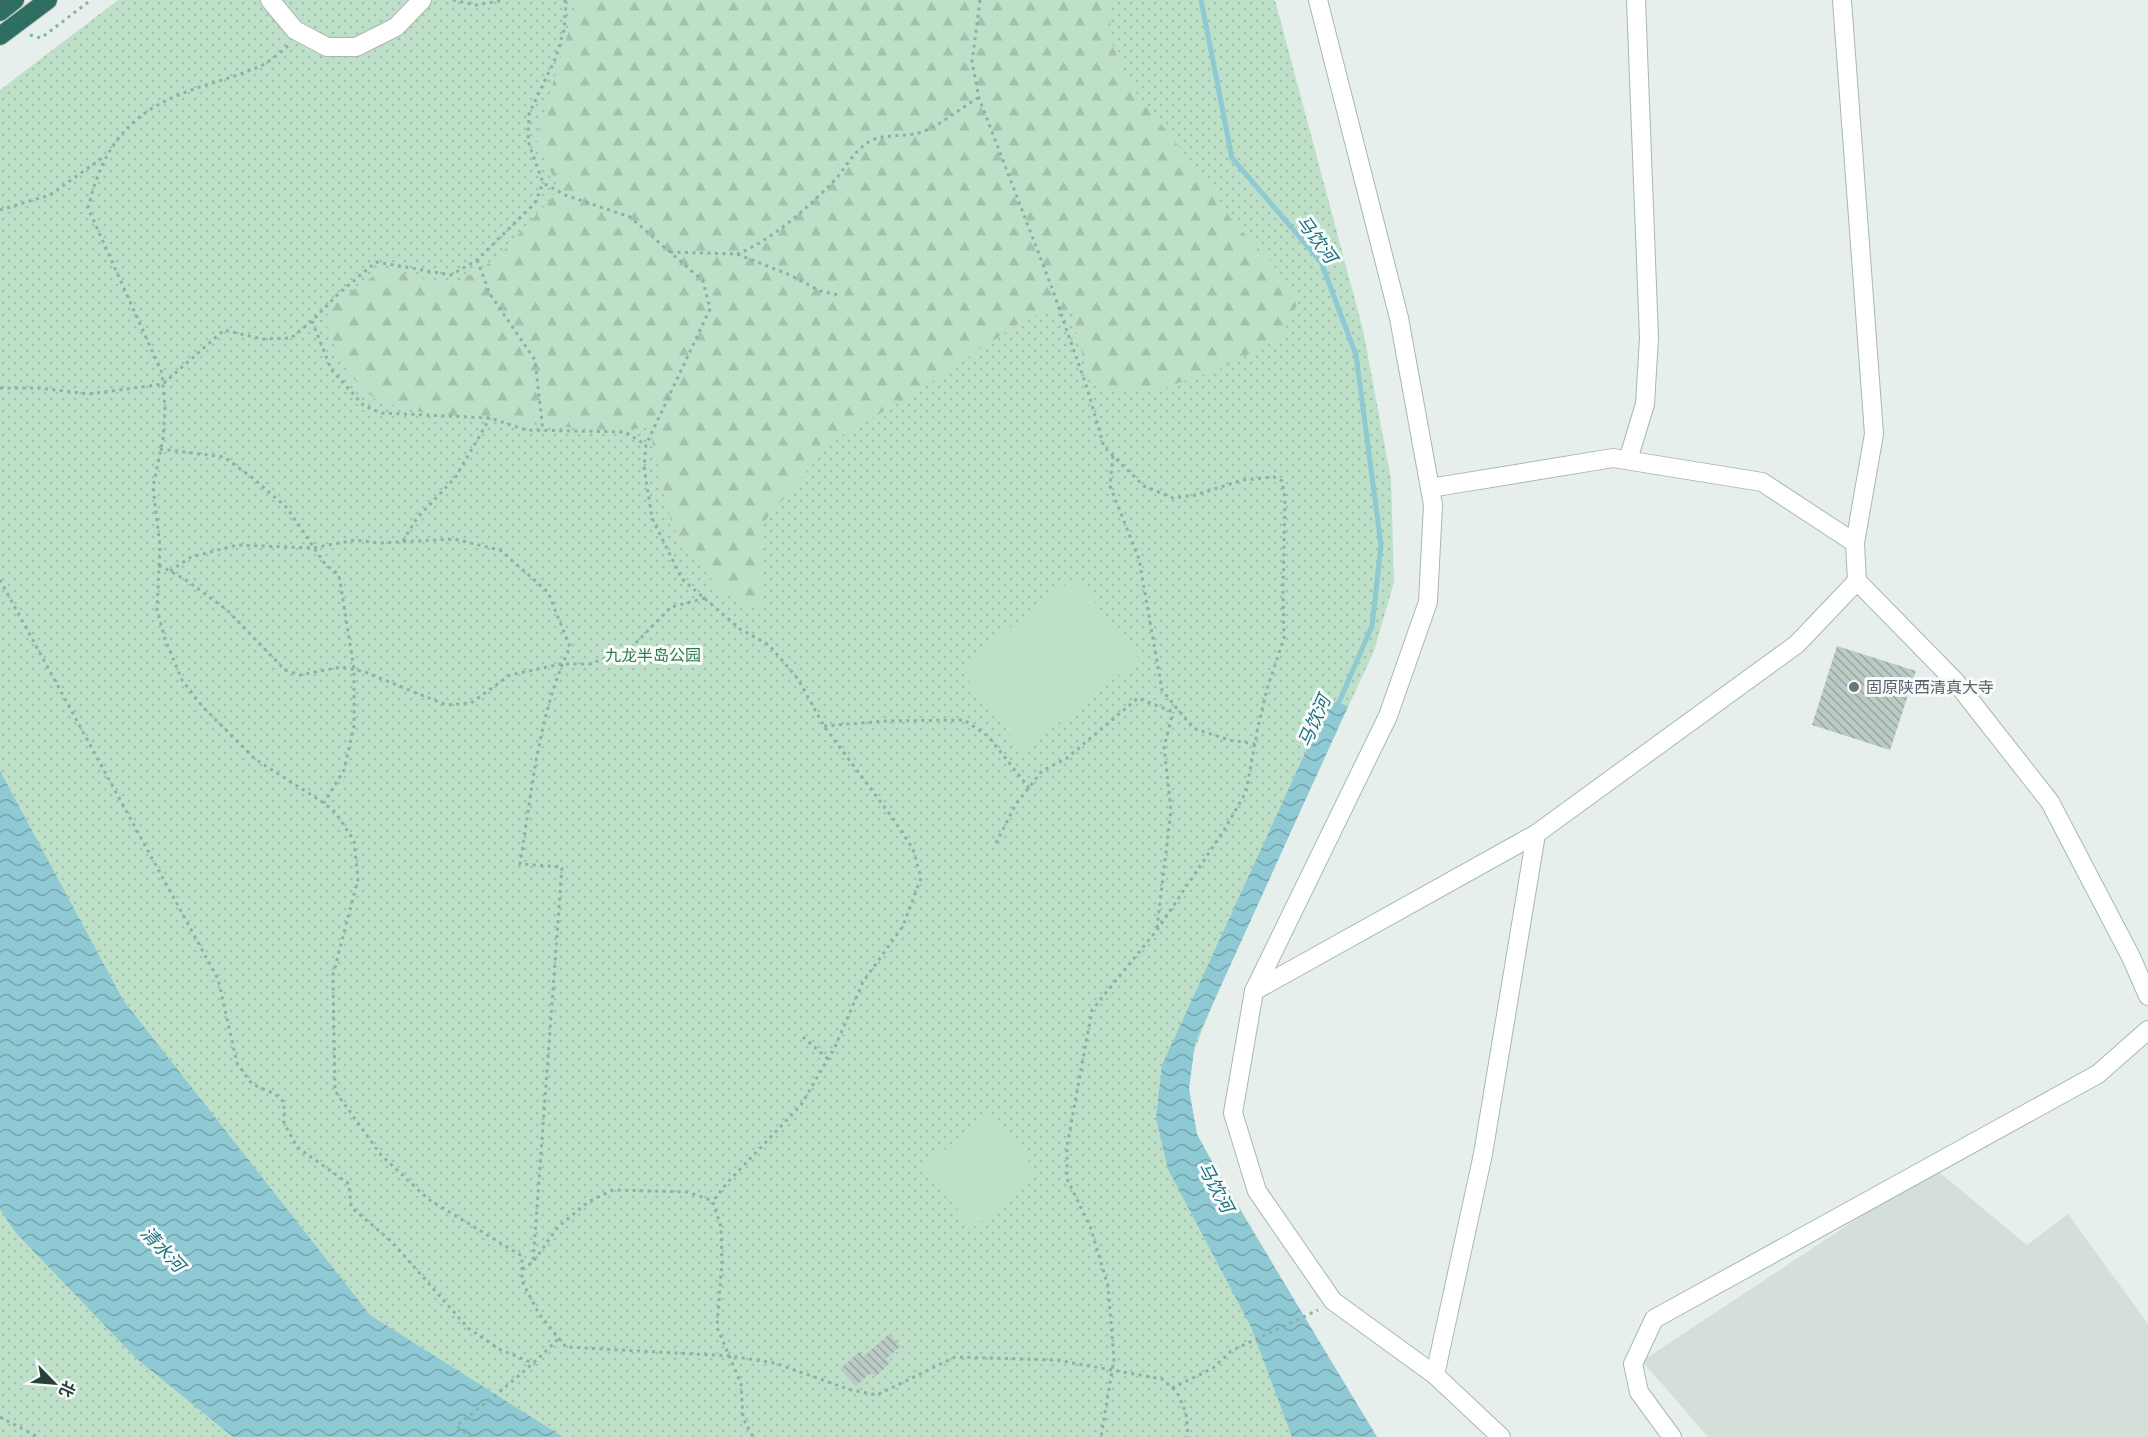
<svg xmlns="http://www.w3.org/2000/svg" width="2148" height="1437" viewBox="0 0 2148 1437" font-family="Mulish,'Noto Sans SC',sans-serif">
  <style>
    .built { fill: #d4dfda }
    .green { fill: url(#green-dots) }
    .forest { fill: url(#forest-firs) }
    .pitch { fill: #bfe0c8 }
    .water { fill: url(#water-waves) }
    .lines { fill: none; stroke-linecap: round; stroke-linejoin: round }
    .stream { stroke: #8ec9d4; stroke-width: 5 }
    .building { fill: url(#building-back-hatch) }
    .minor-casing { stroke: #a8b8b2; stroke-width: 20 }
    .highway-casing { stroke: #c2cac8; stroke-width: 20 }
    .path { stroke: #86b3a5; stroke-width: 3; stroke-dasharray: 3 4.5; stroke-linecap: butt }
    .minor { stroke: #fff; stroke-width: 18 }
    .highway { stroke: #2f6f62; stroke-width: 18 }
    .worship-dot { fill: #6b7280; stroke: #f7fbf9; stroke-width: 2 }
    .labels { text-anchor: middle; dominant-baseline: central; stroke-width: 6; stroke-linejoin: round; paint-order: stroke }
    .park-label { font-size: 16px; fill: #2d7a4b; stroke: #f7fbf9 }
    .worship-label { font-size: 16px; fill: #5b616d; stroke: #f7fbf9; text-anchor: start }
    .water-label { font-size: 18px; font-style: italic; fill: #1c6f80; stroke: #f7fbf9 }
  </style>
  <defs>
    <pattern id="green-dots" width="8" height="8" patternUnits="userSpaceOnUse" patternTransform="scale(1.5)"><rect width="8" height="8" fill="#bfe0c8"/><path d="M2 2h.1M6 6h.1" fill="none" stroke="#a4c1ad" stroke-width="1.8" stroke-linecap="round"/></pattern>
    <pattern id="forest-firs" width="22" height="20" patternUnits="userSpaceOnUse" patternTransform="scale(1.5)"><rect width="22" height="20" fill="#bfe0c8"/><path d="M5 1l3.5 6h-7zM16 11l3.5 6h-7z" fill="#a4c1ad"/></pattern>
    <pattern id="water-waves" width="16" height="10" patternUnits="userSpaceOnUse" patternTransform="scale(1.5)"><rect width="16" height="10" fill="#8ec9d4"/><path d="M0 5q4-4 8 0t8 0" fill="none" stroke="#74a5ad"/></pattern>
    <pattern id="building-back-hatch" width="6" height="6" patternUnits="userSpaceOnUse" patternTransform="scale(1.5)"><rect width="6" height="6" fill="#bbcac4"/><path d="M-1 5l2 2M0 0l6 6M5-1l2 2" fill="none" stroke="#98a6a0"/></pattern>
  </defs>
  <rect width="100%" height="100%" fill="#e6efeb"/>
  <path class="built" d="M 1934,1168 L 2027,1245 L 2068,1214 L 2148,1324 L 2148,1437 L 1708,1437 L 1642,1361 Z"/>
  <path class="green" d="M 118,0 L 1275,0 L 1363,330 L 1391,479 L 1394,582 L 1374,651 L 1222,981 L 1184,1076 L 1191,1125 L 1375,1437 L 0,1437 L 0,90 Z"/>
  <path class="forest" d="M 578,0 L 1111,0 L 1110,19 L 1113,47 L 1133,89 L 1210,185 L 1234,224 L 1250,239 L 1301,297 L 1281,337 L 1223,368 L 1158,390 L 1099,389 L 1086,369 L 1071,309 L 1030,316 L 912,395 L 832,441 L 762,524 L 763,567 L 760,608 L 743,607 L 718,588 L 672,526 L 649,428 L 608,430 L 444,418 L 377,401 L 348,373 L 324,320 L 338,300 L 384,269 L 450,286 L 495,260 L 559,190 L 536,139 Z"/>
  <g class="pitch">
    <path d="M 1075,577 L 1139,659 L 1023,751 L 959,668 Z"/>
    <path d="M 988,1113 L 1039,1173 L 973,1228 L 923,1168 Z"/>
  </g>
  <g class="water">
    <path d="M 1329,701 L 1348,706 L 1195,1043 L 1189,1089 L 1197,1134 L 1219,1175 L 1377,1437 L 1292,1437 L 1251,1327 L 1168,1169 L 1156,1118 L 1162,1065 Z"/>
    <path d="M 0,771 L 123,1000 L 370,1315 L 563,1437 L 233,1437 L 137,1359 L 15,1232 L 0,1209 Z"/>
  </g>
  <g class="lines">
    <path class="stream" d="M 1201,0 L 1232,158 L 1321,262 L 1356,355 L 1381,545 L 1372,626 L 1336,709"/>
  </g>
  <g class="building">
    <path d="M 1837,646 L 1916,671 L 1890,750 L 1812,725 Z"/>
    <path d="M 889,1334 L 901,1346 L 886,1359 L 890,1363 L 875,1377 L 871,1373 L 856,1386 L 840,1369 L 859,1352 L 863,1357 Z"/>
  </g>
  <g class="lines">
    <defs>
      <g id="minor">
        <path d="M 270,0 L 295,30 L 327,47 L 356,47 L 396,27 L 422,0"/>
        <path d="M 1318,0 L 1399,318 L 1433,505 L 1428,602 L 1388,716 L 1254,991 L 1233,1113 L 1257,1191 L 1333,1301 L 1435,1375 L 1501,1437"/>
        <path d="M 1842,0 L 1874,434 L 1855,543 L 1857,581 L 1955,681 L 2050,802 L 2131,957 L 2148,996"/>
        <path d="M 1628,460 L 1645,404 L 1649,338 L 1636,0"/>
        <path d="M 1430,488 L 1613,458 L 1762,482 L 1855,543"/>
        <path d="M 1254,991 L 1536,834 L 1797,644 L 1857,581"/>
        <path d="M 1435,1375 L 1483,1154 L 1536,834"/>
        <path d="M 1672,1437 L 1639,1392 L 1633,1364 L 1654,1319 L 2098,1074 L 2148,1030"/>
      </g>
      <g id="highway">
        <path d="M 0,12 L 15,0"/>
        <path d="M 0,36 L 48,0"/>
      </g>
    </defs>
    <use href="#minor" class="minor-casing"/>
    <use href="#highway" class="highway-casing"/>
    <g class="path">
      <path d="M 453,0 L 476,5 L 504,0"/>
      <path d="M 565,0 L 566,5 L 564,30 L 556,57 L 529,114 L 528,141 L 543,183 L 565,195 L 630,217 L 703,281 L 710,309 L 646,445 L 644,467 L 652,518 L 682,579 L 740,629 L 769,645 L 798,679 L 824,726 L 894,820 L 913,849 L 921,878 L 903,926 L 863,982 L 835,1047 L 801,1105 L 727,1183 L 713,1201"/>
      <path d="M 980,0 L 972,62 L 979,98 L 1052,288 L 1087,388 L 1104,447 L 1144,486 L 1173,498 L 1196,495 L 1242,480 L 1274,477 L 1282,481 L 1285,498 L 1283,594 L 1284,638 L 1267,689 L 1258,727 L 1246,792 L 1223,832 L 1157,930 L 1092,1010 L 1067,1146 L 1067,1179 L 1090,1226 L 1108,1286 L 1114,1359 L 1101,1437"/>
      <path d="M 30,35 L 41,38 L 91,0"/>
      <path d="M 288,46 C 279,53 269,63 258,67 C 238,76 217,81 197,88 C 132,110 104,142 88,208 L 162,373 L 165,408 L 163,439 L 153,487 L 160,546 L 157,610 L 165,639 L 182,680 L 202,706 L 255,759 L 324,803 L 336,813 L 354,841 L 358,879 L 333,975 L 335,1091 L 381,1155 L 428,1199 L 522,1256 L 522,1281 L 539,1314 L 566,1347 L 731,1356 L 775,1363 L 851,1390 L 877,1395 L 955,1357 L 1056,1360 L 1162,1379 L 1177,1392 L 1186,1413 L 1188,1437"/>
      <path d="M 0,210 L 50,195 L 105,156"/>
      <path d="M 670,252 L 737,254 L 790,275 L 820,291 L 839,295"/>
      <path d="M 737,254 C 771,241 807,208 832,183 C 843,172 850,157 862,147 C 876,133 896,137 914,134 C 934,131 960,108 978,98"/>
      <path d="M 477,260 L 490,294 L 535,360 L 543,431"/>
      <path d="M 312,321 L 331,369 L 364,406 L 382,413 L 490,418 L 526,430 L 625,432 L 646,445"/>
      <path d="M 0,388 L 39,388 L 89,394 L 163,384 L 224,330 L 262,339 L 291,338 L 312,321 L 337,295 L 376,262 L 451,275 L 477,260 L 535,203 L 543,183"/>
      <path d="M 160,449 L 224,457 L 254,479 L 287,508 L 325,564 L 339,575 L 354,669 L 354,726 L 344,770 L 324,803"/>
      <path d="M 1113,456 L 1110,486 L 1139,559 L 1162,690 L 1193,728 L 1229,740 L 1255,744"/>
      <path d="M 403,541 L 417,518 L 455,478 L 490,418"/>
      <path d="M 159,565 L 186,580 L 227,610 L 285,670 L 300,675 L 341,667 L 365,672 L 446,705 L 471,703 L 510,675 L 561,664 L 590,664 L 630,649 L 671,607 L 706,598"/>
      <path d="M 170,571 L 191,557 L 237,545 L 313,548 L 355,540 L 379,543 L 454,539 L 500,550 L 548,592 L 570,647 C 538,715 532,791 520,864 L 562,867 L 533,1262"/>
      <path d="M 0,580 L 218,979 L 237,1063 L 252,1084 L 275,1094 L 284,1102 L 284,1123 L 297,1147 L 349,1184 L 351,1207 L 392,1242 L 468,1328 L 499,1349 L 535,1364"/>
      <path d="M 824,726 L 887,721 L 964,720 L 988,736 L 1029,788"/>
      <path d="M 996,843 L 1016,804 L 1042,771 L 1067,758 L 1138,698 L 1173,712"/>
      <path d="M 1157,928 L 1171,810 L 1164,747 L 1173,712"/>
      <path d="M 803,1037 L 828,1059"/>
      <path d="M 713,1202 L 721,1227 L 722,1262 L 717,1327 L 741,1384 L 743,1418 L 753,1437"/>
      <path d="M 522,1269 L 533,1262 L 558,1227 L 588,1202 L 613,1190 L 688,1192 L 713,1201"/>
      <path d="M 1172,1388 L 1213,1368 L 1231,1351 L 1318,1310"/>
      <path d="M 0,1417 L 38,1437"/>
      <path d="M 472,1437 L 456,1426 C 492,1398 527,1371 559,1338"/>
    </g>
    <use href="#minor" class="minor"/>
    <use href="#highway" class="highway"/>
  </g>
  <circle class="worship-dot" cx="1854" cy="687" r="6"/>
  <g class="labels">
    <g class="park-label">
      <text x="653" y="655">九龙半岛公园</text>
    </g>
    <g class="worship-label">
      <text x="1866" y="687">固原陕西清真大寺</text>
    </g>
    <g class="water-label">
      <text transform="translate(1317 239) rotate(54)">马饮河</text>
      <text transform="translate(1314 721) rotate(-66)">马饮河</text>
      <text transform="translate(1216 1187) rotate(62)">马饮河</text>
      <text transform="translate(163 1249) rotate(47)">清水河</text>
    </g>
  </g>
  <g transform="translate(54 1383) rotate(115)" stroke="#f7fbf9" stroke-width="4.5" paint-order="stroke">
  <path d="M0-4.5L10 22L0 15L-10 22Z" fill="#24423a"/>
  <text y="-9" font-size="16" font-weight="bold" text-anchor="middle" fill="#24423a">北</text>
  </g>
</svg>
